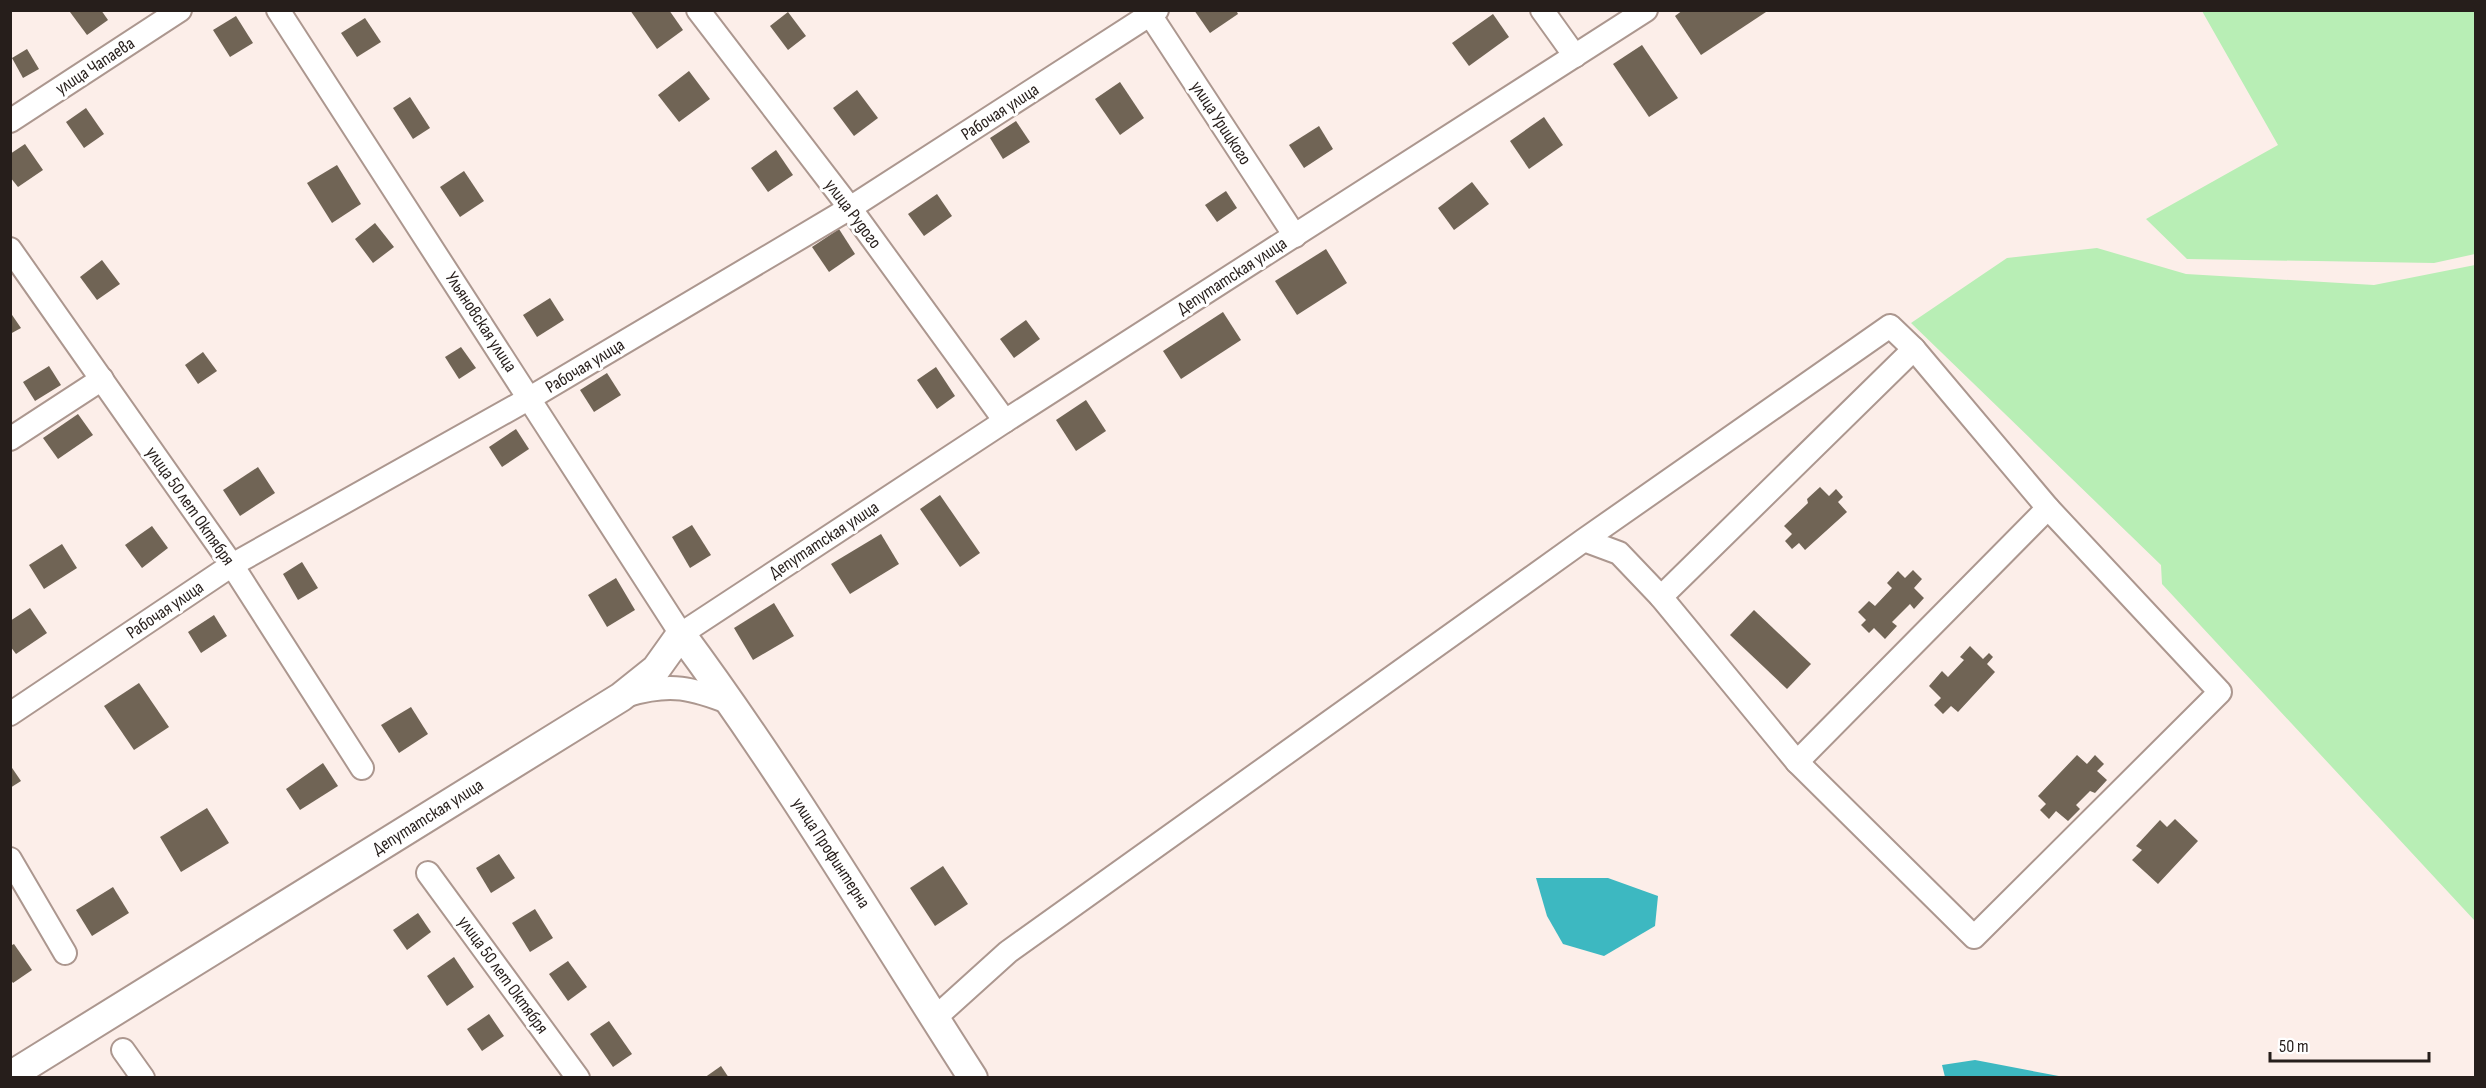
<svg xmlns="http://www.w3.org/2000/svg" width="2486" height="1088" viewBox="0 0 2486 1088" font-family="'Sofia Sans Condensed',sans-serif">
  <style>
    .green { fill: #b8eeb5 }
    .water { fill: #3db8c1 }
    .building { fill: #706455 }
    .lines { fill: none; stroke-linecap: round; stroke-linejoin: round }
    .minor-casing { stroke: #ac978f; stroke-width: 26 }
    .major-casing { stroke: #ac978f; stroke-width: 32 }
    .minor { stroke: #fff; stroke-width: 22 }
    .major { stroke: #fff; stroke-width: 28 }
    .labels { text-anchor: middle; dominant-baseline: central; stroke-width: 6; stroke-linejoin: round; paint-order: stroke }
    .street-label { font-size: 18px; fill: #261e1b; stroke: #fff }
  </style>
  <rect width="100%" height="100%" fill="#fceee9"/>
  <g class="green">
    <path d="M 2202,11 L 2475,11 L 2475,254 L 2434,263 L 2187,259 L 2146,219 L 2278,145 Z"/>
    <path d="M 2097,248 L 2186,274 L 2374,285 L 2475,265 L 2475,921 L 2162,584 L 2161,565 L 1911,323 L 2007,258 Z"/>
  </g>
  <g class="water">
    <path d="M 1536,878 L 1608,878 L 1658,896 L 1655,926 L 1604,956 L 1563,944 L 1547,916 Z"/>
    <path d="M 1975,1060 L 2064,1077 L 1945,1077 L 1942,1065 Z"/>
  </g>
  <g class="building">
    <path d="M 72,10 L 101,10 L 108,20 L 87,35 L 70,12 Z"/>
    <path d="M 630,10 L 669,10 L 683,30 L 657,49 Z"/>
    <path d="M 1194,10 L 1236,10 L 1238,14 L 1210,33 Z"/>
    <path d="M 1683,10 L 1769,10 L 1701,55 L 1675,16 Z"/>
    <path d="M 788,12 L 806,36 L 788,50 L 770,26 Z"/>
    <path d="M 1493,14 L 1509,37 L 1469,66 L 1452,43 Z"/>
    <path d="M 236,16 L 253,43 L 230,57 L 213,30 Z"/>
    <path d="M 365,18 L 381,42 L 357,57 L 341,33 Z"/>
    <path d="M 1642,45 L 1678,98 L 1649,117 L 1613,64 Z"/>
    <path d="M 27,49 L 39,69 L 23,78 L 12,58 Z"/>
    <path d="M 689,71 L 710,99 L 679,122 L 658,95 Z"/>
    <path d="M 1120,82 L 1144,118 L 1120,135 L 1095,99 Z"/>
    <path d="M 857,90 L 878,118 L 854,136 L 833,108 Z"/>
    <path d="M 410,97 L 430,128 L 413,139 L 393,108 Z"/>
    <path d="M 86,108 L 104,134 L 84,148 L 66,122 Z"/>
    <path d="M 1544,117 L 1563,145 L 1529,169 L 1510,141 Z"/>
    <path d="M 1016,121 L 1030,142 L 1003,159 L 990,138 Z"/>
    <path d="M 1319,126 L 1333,149 L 1304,168 L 1289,145 Z"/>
    <path d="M 25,144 L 43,170 L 18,187 L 10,177 L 10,154 Z"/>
    <path d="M 776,150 L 793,175 L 768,192 L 751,168 Z"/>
    <path d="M 337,165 L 361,204 L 332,223 L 307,183 Z"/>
    <path d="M 464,171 L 484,201 L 460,217 L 440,187 Z"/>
    <path d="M 1472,182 L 1489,204 L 1454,230 L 1438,208 Z"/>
    <path d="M 1226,191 L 1237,208 L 1217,222 L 1205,205 Z"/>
    <path d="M 937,194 L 952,216 L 924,236 L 908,214 Z"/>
    <path d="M 375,223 L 394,247 L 373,263 L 355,239 Z"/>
    <path d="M 839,229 L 855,254 L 829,272 L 812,247 Z"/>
    <path d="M 1326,249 L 1347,283 L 1297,315 L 1275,281 Z"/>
    <path d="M 102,260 L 120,284 L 97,300 L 80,277 Z"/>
    <path d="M 550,298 L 564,320 L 537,337 L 523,315 Z"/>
    <path d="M 10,312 L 21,328 L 10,334 Z"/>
    <path d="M 1223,312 L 1241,340 L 1181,379 L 1163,351 Z"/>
    <path d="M 1026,320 L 1040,339 L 1014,358 L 1000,339 Z"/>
    <path d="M 461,347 L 476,368 L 459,379 L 445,357 Z"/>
    <path d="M 203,352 L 217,371 L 198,384 L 185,365 Z"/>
    <path d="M 49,366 L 61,385 L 35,401 L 23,382 Z"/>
    <path d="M 936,367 L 955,396 L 937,409 L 917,380 Z"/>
    <path d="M 607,373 L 621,395 L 594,412 L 580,390 Z"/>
    <path d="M 1086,400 L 1106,431 L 1076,451 L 1056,420 Z"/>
    <path d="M 78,414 L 93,435 L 58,459 L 43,438 Z"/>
    <path d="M 516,429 L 529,449 L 502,467 L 489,447 Z"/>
    <path d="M 258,467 L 275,493 L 240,516 L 223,490 Z"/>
    <path d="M 1820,487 L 1829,496 L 1836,489 L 1843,497 L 1838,502 L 1847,512 L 1805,550 L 1799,543 L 1792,549 L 1785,541 L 1792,534 L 1784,526 L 1808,503 L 1807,499 Z"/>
    <path d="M 940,495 L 980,553 L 960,567 L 920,509 Z"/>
    <path d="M 692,525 L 711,555 L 690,568 L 672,537 Z"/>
    <path d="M 152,526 L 168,548 L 142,568 L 125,545 Z"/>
    <path d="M 881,534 L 899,564 L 850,594 L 831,564 Z"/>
    <path d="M 62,544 L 77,568 L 44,589 L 29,565 Z"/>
    <path d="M 302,562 L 318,588 L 298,600 L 283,574 Z"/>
    <path d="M 1913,570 L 1922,579 L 1914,588 L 1924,598 L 1914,609 L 1910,604 L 1892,622 L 1897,626 L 1885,639 L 1874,628 L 1869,633 L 1861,625 L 1866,620 L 1858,612 L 1869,601 L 1875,606 L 1892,588 L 1887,583 L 1898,571 L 1905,578 Z"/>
    <path d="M 616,578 L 635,610 L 607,627 L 588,595 Z"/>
    <path d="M 774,603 L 794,636 L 753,660 L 734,628 Z"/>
    <path d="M 30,608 L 47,633 L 16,654 L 10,646 L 10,621 Z"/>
    <path d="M 1754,610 L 1811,664 L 1787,689 L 1730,635 Z"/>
    <path d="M 214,615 L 227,636 L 201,653 L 188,632 Z"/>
    <path d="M 1970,646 L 1983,659 L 1989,653 L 1993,657 L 1987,664 L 1995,672 L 1958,712 L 1951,706 L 1943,714 L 1934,705 L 1941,698 L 1929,686 L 1942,671 L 1948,677 L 1964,660 L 1960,657 Z"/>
    <path d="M 139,683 L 169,727 L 134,750 L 104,706 Z"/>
    <path d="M 411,707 L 428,734 L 399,753 L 381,725 Z"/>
    <path d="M 2077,755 L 2087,764 L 2095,755 L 2104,764 L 2097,771 L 2107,780 L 2095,793 L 2090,791 L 2076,805 L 2080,809 L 2068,821 L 2056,811 L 2049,819 L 2040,810 L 2046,804 L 2038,796 Z"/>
    <path d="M 323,763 L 338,786 L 300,810 L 286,789 Z"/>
    <path d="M 10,765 L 21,781 L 10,788 Z"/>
    <path d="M 207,808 L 229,843 L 181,872 L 160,837 Z"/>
    <path d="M 2175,819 L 2198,841 L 2158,884 L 2132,860 L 2142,850 L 2136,846 L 2160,820 L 2167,827 Z"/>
    <path d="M 499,854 L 515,878 L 491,893 L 476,868 Z"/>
    <path d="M 943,866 L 968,904 L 935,926 L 910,888 Z"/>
    <path d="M 113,887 L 129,913 L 92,936 L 76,910 Z"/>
    <path d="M 535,909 L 553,938 L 530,952 L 512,923 Z"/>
    <path d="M 418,913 L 431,932 L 407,950 L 393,930 Z"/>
    <path d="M 14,944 L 32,970 L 13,983 L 10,979 L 10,946 Z"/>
    <path d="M 454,957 L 474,987 L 447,1006 L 427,976 Z"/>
    <path d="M 568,961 L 587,987 L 568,1001 L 549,974 Z"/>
    <path d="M 489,1014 L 504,1036 L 482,1051 L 467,1029 Z"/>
    <path d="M 609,1021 L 632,1054 L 613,1067 L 590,1034 Z"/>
    <path d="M 721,1066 L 729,1078 L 704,1078 Z"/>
  </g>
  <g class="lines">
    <defs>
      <g id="minor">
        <path d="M 278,10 L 681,634 L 1005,421 L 1646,10"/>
        <path d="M 698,10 L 850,208 L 1005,421"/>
        <path d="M 1147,10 L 1295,236"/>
        <path d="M 1542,10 L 1575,56"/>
        <path d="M 10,121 L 180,10"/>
        <path d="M 10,249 L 232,565 L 362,768"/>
        <path d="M 10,439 L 102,379"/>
        <path d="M 1661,597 L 1914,349"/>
        <path d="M 628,695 C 671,682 692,688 733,704"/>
        <path d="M 10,714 L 232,565 L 530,398 L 850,208 L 1157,10"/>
        <path d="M 1797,762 L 2048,508"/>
        <path d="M 10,859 L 65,953"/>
        <path d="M 428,873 L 578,1078"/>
        <path d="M 935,1018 L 1008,952 L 1584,540 L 1890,326 L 1914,349 L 2048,508 L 2220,692 L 1974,937 L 1797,762 L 1661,597 L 1619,553 L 1584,540"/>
        <path d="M 123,1050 L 143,1078"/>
      </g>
      <path id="major" d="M 10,1076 L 621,697 L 656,669 L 681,634 C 787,777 877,929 973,1078"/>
    </defs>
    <use href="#minor" class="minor-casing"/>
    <use href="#major" class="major-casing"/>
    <use href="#minor" class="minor"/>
    <use href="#major" class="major"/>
  </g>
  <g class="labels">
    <g class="street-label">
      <text transform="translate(95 66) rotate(-33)">улица Чапаева</text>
      <text transform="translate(1000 112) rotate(-33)">Рабочая улица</text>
      <text transform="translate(1221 123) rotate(57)">улица Урицкого</text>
      <text transform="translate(853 214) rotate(53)">улица Рудого</text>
      <text transform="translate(1232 276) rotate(-33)">Депутатская улица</text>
      <text transform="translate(481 322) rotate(57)">Ульяновская улица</text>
      <text transform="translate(585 366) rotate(-31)">Рабочая улица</text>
      <text transform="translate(190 506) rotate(55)">улица 50 лет Октября</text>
      <text transform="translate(824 540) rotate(-33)">Депутатская улица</text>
      <text transform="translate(165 610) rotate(-34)">Рабочая улица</text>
      <text transform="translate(428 817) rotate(-32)">Депутатская улица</text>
      <text transform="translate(831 853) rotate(57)">улица Профинтерна</text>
      <text transform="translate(503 975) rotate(54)">улица 50 лет Октября</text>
    </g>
  </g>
  <rect width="2486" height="1088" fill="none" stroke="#261e1b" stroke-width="24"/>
  <path d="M2270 1052v9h159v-9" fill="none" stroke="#261e1b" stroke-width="3"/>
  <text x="2279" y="1052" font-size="18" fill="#261e1b" stroke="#ffffff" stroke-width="4.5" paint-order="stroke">50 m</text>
</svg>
